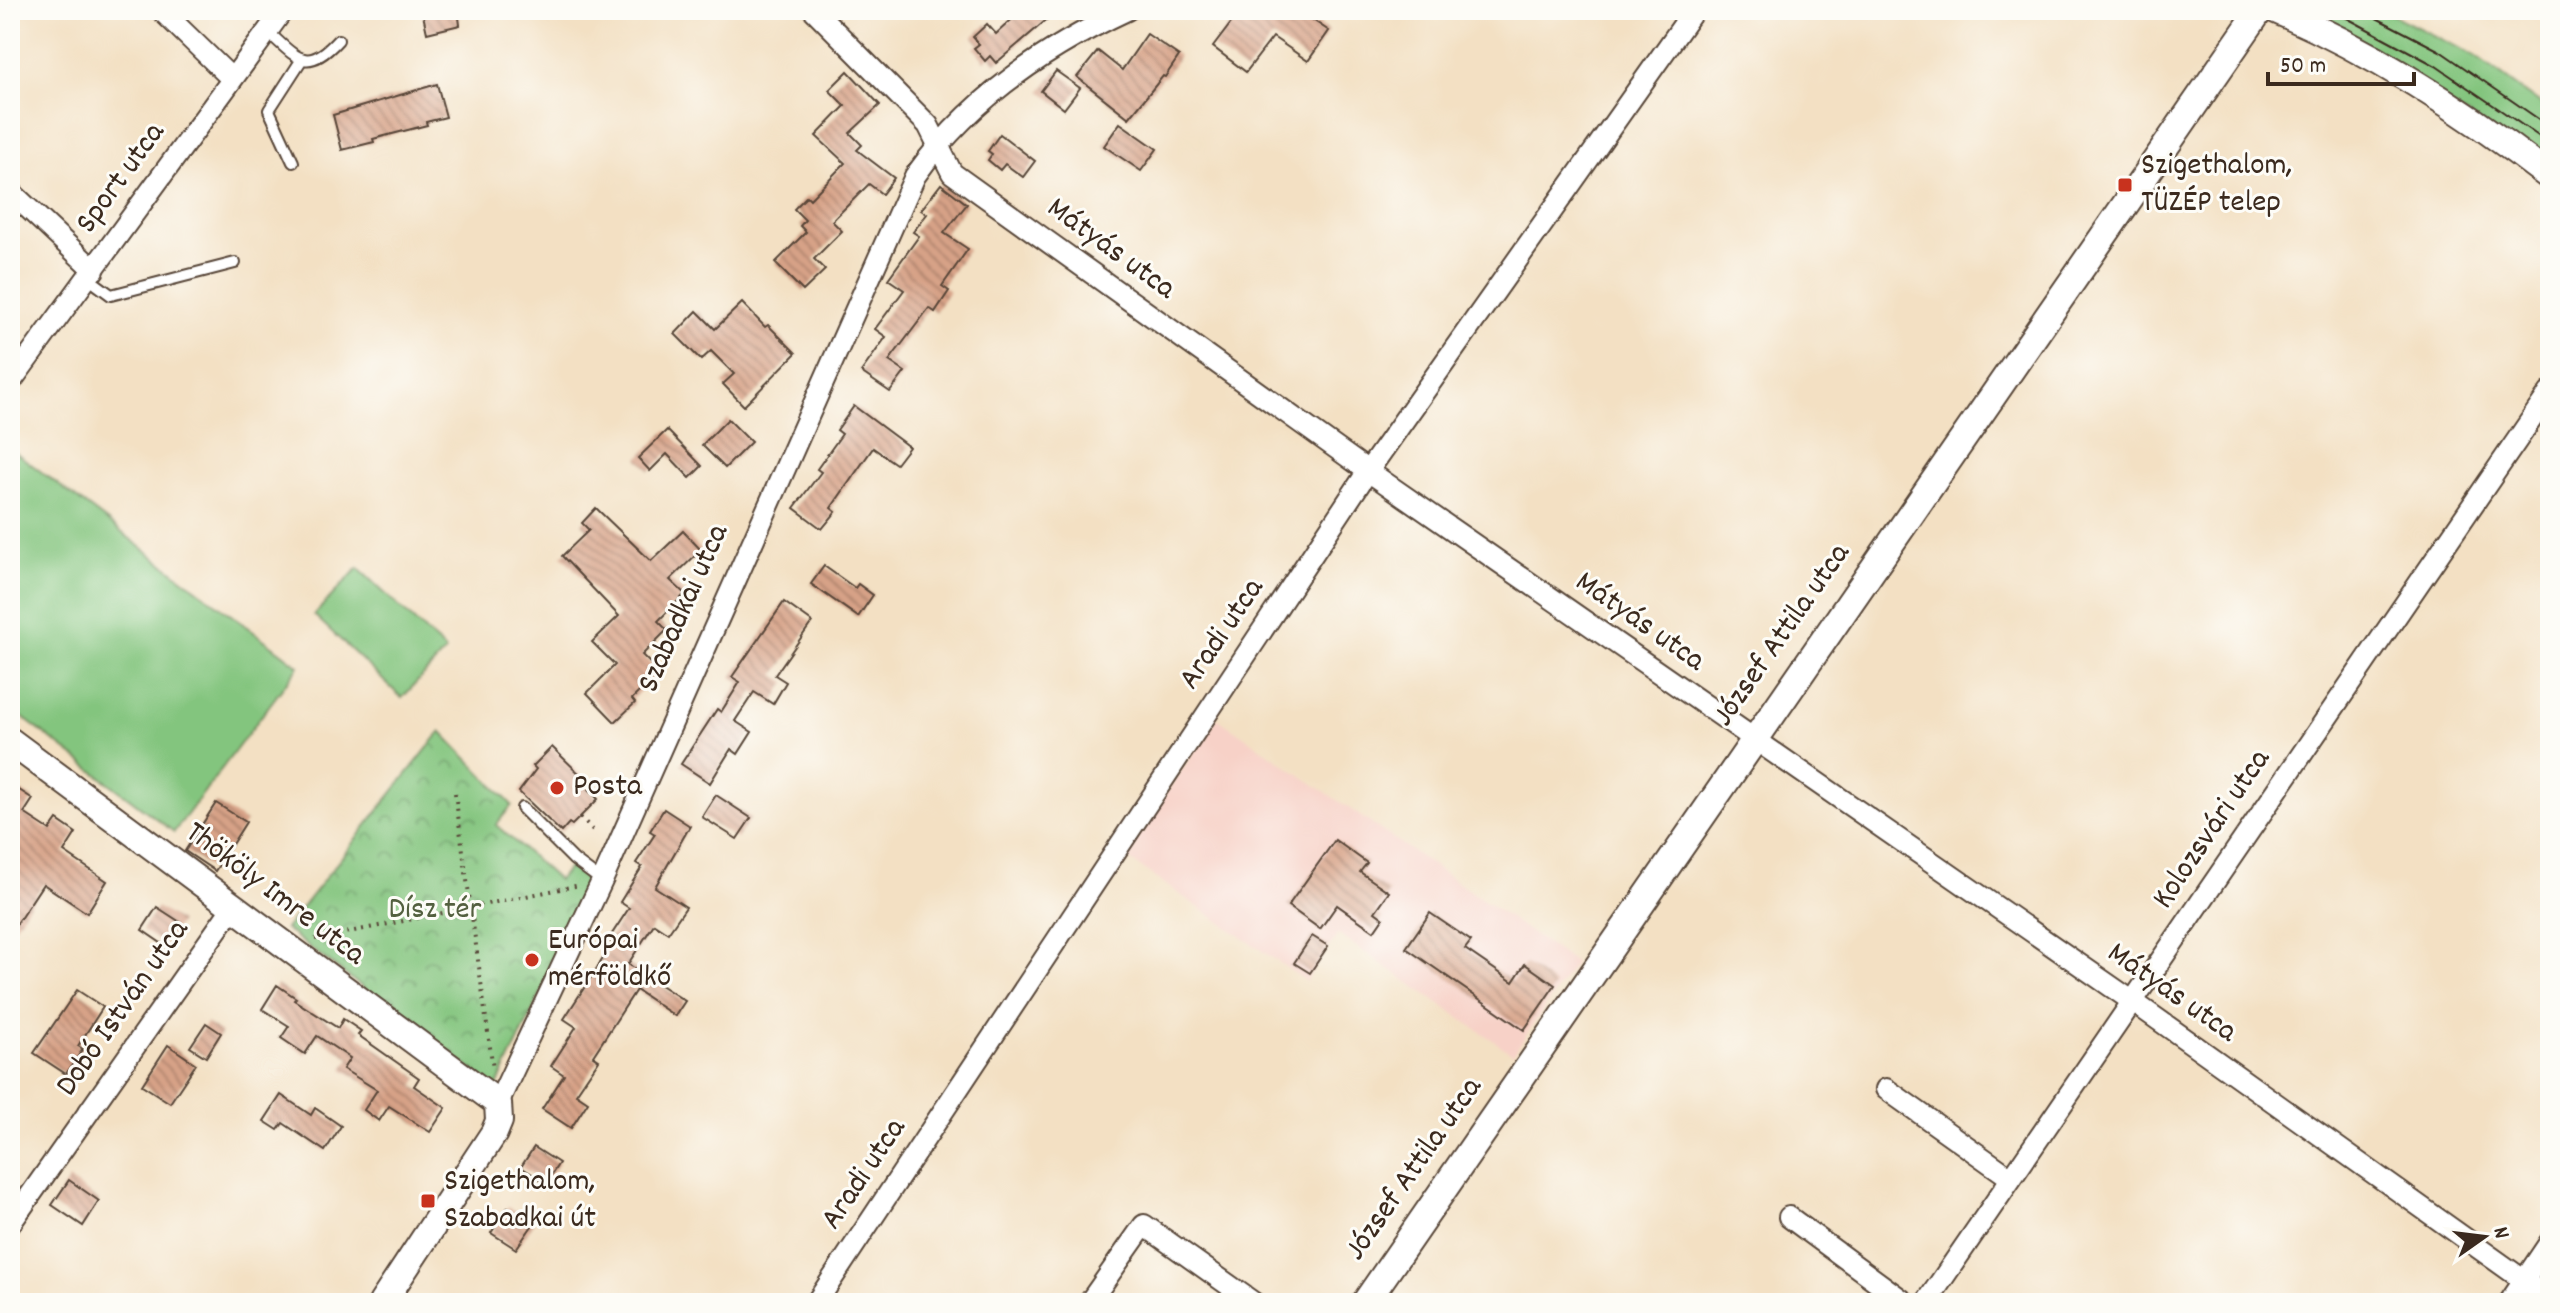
<svg xmlns="http://www.w3.org/2000/svg" width="2560" height="1313" viewBox="0 0 2560 1313" font-family="Dekko,sans-serif">
  <style>
    .built { fill: #f7d1c7 }
    .green { fill: #83c57e; stroke: #5f784e; stroke-width: 2 }
    .park { fill: url(#park-crowns); stroke: #5f784e; stroke-width: 2 }
    .building { fill: url(#building-back-hatch) }
    .lines { fill: none; stroke-linecap: round; stroke-linejoin: round }
    .service-casing { stroke: #574537; stroke-width: 14 }
    .minor-casing { stroke: #574537; stroke-width: 24 }
    .tertiary-casing { stroke: #574537; stroke-width: 30 }
    .path { stroke: #574537; stroke-width: 4; stroke-dasharray: 2 6; stroke-linecap: butt }
    .service { stroke: #fff; stroke-width: 10 }
    .minor { stroke: #fff; stroke-width: 20 }
    .tertiary { stroke: #fff; stroke-width: 26 }
    .tram { stroke: #3b2a1e; stroke-width: 2 }
    .poi-dot { fill: #c8321e; stroke: #fdfcf7; stroke-width: 3 }
    .labels { text-anchor: middle; dominant-baseline: central; stroke-width: 6; stroke-linejoin: round; paint-order: stroke }
    .poi-label { font-size: 32px; fill: #3b2a1e; stroke: #fdfcf7; text-anchor: start }
    .street-label { font-size: 32px; fill: #3b2a1e; stroke: #fdfcf7 }
    .park-label { font-size: 32px; fill: #546040; stroke: #fdfcf7 }
  </style>
  <defs>
    <pattern id="park-crowns" width="20" height="18" patternUnits="userSpaceOnUse" patternTransform="scale(2)"><rect width="20" height="18" fill="#83c57e"/><path d="M2 6a3 3 0 1 1 6 0M12 15a3 3 0 1 1 6 0" fill="none" stroke="#6ca067"/></pattern>
    <pattern id="building-back-hatch" width="6" height="6" patternUnits="userSpaceOnUse" patternTransform="scale(2)"><rect width="6" height="6" fill="#d7a287"/><path d="M-1 5l2 2M0 0l6 6M5-1l2 2" fill="none" stroke="#b0846e"/></pattern>
  </defs>
  <rect width="100%" height="100%" fill="#fdfcf7"/>
  <filter id="ink" filterUnits="userSpaceOnUse"><feTurbulence type="fractalNoise" baseFrequency=".0125" numOctaves="2"/><feDisplacementMap in="SourceGraphic" scale="16" xChannelSelector="R" yChannelSelector="G"/><feConvolveMatrix kernelMatrix="1 2 1 2 8 2 1 2 1" color-interpolation-filters="sRGB"/></filter>
  <filter id="wash" filterUnits="userSpaceOnUse"><feTurbulence type="fractalNoise" baseFrequency=".006" numOctaves="4" result="noise"/><feDisplacementMap in="SourceGraphic" scale="32" xChannelSelector="R" yChannelSelector="G"/><feGaussianBlur stdDeviation="1.8" result="paint"/><feColorMatrix in="noise" values="0 0 0 0 0 0 0 0 0 0 0 0 0 0 0 0 0 1.4 0 .05"/><feComposite in="paint" operator="in"/></filter>
  <g filter="url(#wash)">
    <rect width="100%" height="100%" fill="#f3e0c3"/>
    <path class="built" d="M 1217,718 L 1575,963 L 1513,1054 L 1338,934 L 1306,981 L 1124,856 Z"/>
    <g class="green">
      <path d="M 2293,10 L 2383,10 L 2475,56 L 2550,111 L 2550,165 Z"/>
      <path d="M 15,452 L 299,666 L 174,832 L 10,708 L 10,459 Z"/>
      <path d="M 358,568 L 446,651 L 402,698 L 314,615 Z"/>
    </g>
    <path class="park" d="M 441,731 L 512,805 L 496,825 L 558,880 L 569,867 L 593,885 L 496,1088 L 285,929 Z"/>
    <g id="blocks">
      <g class="building">
        <path d="M 422,10 L 458,10 L 460,25 L 427,33 Z"/>
        <path d="M 1022,10 L 1058,10 L 996,63 L 990,56 L 985,61 L 974,48 L 979,44 L 973,37 L 987,24 L 996,34 Z"/>
        <path d="M 1241,10 L 1298,10 L 1329,31 L 1308,61 L 1273,37 L 1246,72 L 1213,47 Z"/>
        <path d="M 1147,34 L 1179,56 L 1165,77 L 1163,76 L 1129,118 L 1077,77 L 1098,51 L 1122,70 Z"/>
        <path d="M 848,71 L 880,105 L 850,133 L 862,145 L 857,150 L 894,178 L 882,194 L 869,184 L 832,221 L 842,231 L 814,259 L 825,270 L 803,291 L 775,263 L 806,232 L 800,226 L 805,220 L 794,209 L 807,196 L 810,199 L 845,163 L 816,136 L 845,106 L 829,90 Z"/>
        <path d="M 1056,71 L 1080,88 L 1064,109 L 1041,91 Z"/>
        <path d="M 437,84 L 446,117 L 426,122 L 427,125 L 373,139 L 374,142 L 342,150 L 333,115 Z"/>
        <path d="M 1120,123 L 1157,149 L 1141,171 L 1104,146 Z"/>
        <path d="M 1000,134 L 1035,161 L 1023,177 L 1005,164 L 1000,170 L 988,160 L 992,154 L 988,151 Z"/>
        <path d="M 941,184 L 967,204 L 944,233 L 968,249 L 942,286 L 949,291 L 935,312 L 929,308 L 889,361 L 905,372 L 890,392 L 861,372 L 886,337 L 875,329 L 904,290 L 888,279 L 919,236 L 913,232 L 927,214 L 921,210 Z"/>
        <path d="M 742,303 L 765,327 L 768,325 L 796,353 L 744,406 L 723,384 L 734,374 L 711,351 L 701,360 L 675,334 L 697,311 L 715,329 Z"/>
        <path d="M 854,406 L 909,447 L 896,464 L 873,448 L 831,508 L 836,512 L 822,529 L 794,508 L 821,472 L 817,469 L 842,434 L 837,430 Z"/>
        <path d="M 728,419 L 751,442 L 725,468 L 702,445 Z"/>
        <path d="M 667,430 L 702,466 L 690,478 L 667,454 L 650,471 L 638,458 Z"/>
        <path d="M 596,508 L 651,561 L 683,531 L 701,550 L 670,580 L 685,594 L 658,621 L 667,630 L 642,655 L 659,672 L 632,699 L 635,703 L 615,722 L 587,693 L 615,665 L 592,642 L 619,616 L 562,556 L 589,530 L 582,523 Z"/>
        <path d="M 824,566 L 855,588 L 858,584 L 873,595 L 858,617 L 811,584 Z"/>
        <path d="M 784,602 L 812,622 L 775,675 L 786,682 L 773,704 L 754,692 L 735,721 L 752,732 L 738,754 L 731,749 L 710,783 L 681,764 L 717,709 L 721,712 L 740,682 L 732,677 Z"/>
        <path d="M 552,747 L 593,787 L 589,790 L 598,799 L 572,825 L 569,823 L 561,832 L 519,792 L 536,769 L 533,766 Z"/>
        <path d="M 10,784 L 33,799 L 24,813 L 50,830 L 57,820 L 76,833 L 64,852 L 107,881 L 87,913 L 43,884 L 10,934 Z"/>
        <path d="M 716,795 L 751,818 L 737,839 L 702,817 Z"/>
        <path d="M 216,803 L 246,822 L 215,871 L 185,851 Z"/>
        <path d="M 664,809 L 690,826 L 655,887 L 686,907 L 668,933 L 654,924 L 628,964 L 685,1001 L 675,1016 L 636,990 L 593,1056 L 599,1060 L 576,1094 L 588,1102 L 571,1128 L 542,1109 L 564,1075 L 551,1066 L 576,1027 L 564,1019 L 613,943 L 608,940 L 629,908 L 620,902 L 642,867 L 636,863 L 655,834 L 650,831 Z"/>
        <path d="M 1335,840 L 1367,863 L 1360,872 L 1389,892 L 1375,912 L 1383,918 L 1374,931 L 1337,905 L 1320,929 L 1288,906 Z"/>
        <path d="M 157,907 L 180,922 L 164,945 L 142,930 Z"/>
        <path d="M 1430,913 L 1471,941 L 1465,949 L 1513,982 L 1525,964 L 1555,985 L 1524,1030 L 1406,948 Z"/>
        <path d="M 1312,936 L 1328,946 L 1310,973 L 1294,963 Z"/>
        <path d="M 277,985 L 296,998 L 294,1000 L 338,1028 L 343,1019 L 361,1031 L 358,1035 L 419,1078 L 414,1086 L 446,1108 L 430,1132 L 389,1106 L 379,1121 L 364,1110 L 377,1090 L 343,1069 L 350,1058 L 317,1036 L 305,1054 L 281,1038 L 289,1026 L 262,1009 Z"/>
        <path d="M 77,990 L 103,1007 L 78,1046 L 83,1049 L 66,1074 L 34,1053 Z"/>
        <path d="M 206,1023 L 221,1033 L 206,1057 L 190,1047 Z"/>
        <path d="M 168,1045 L 196,1064 L 170,1103 L 142,1085 Z"/>
        <path d="M 281,1095 L 311,1115 L 315,1108 L 341,1126 L 325,1151 L 283,1123 L 278,1130 L 264,1121 Z"/>
        <path d="M 534,1147 L 559,1163 L 546,1183 L 521,1167 Z"/>
        <path d="M 69,1180 L 99,1201 L 83,1226 L 52,1205 Z"/>
        <path d="M 508,1207 L 534,1223 L 516,1249 L 491,1233 Z"/>
      </g>
    </g>
  </g>
  <g filter="url(#ink)">
    <use href="#blocks" fill-opacity="0" stroke="#574537" stroke-width="2"/>
    <g class="lines">
      <defs>
        <g id="service">
          <path d="M 267,31 C 296,57 306,75 338,40"/>
          <path d="M 293,162 L 269,110 L 302,59"/>
          <path d="M 88,278 L 111,295 L 235,263"/>
          <path d="M 522,808 L 574,860 L 602,881"/>
        </g>
        <g id="minor">
          <path d="M 161,10 L 231,78"/>
          <path d="M 814,10 L 928,125 L 952,173 L 1368,471 L 2132,1001 L 2550,1299"/>
          <path d="M 10,191 L 94,270"/>
          <path d="M 10,383 L 283,10"/>
          <path d="M 1886,1089 L 2011,1178"/>
          <path d="M 498,1103 L 602,881 L 915,176 C 968,101 1045,48 1127,10"/>
          <path d="M 1789,1217 L 1906,1303"/>
          <path d="M 10,1224 L 233,907"/>
          <path d="M 816,1303 L 1368,471 L 1694,10"/>
          <path d="M 1089,1303 L 1144,1225 L 1254,1303"/>
          <path d="M 1926,1303 L 2550,392"/>
          <path d="M 2509,1303 L 2550,1242"/>
        </g>
        <g id="tertiary">
          <path d="M 2276,10 C 2375,53 2465,111 2550,177"/>
          <path d="M 10,741 L 498,1103 L 499,1121 L 494,1133 L 382,1303"/>
          <path d="M 1365,1303 L 2260,10"/>
        </g>
      </defs>
      <use href="#service" class="service-casing"/>
      <use href="#minor" class="minor-casing"/>
      <use href="#tertiary" class="tertiary-casing"/>
      <g class="path">
        <path d="M 455,793 L 493,1069"/>
        <path d="M 580,817 L 596,833"/>
        <path d="M 315,939 L 580,885"/>
      </g>
      <use href="#service" class="service"/>
      <use href="#minor" class="minor"/>
      <use href="#tertiary" class="tertiary"/>
      <g class="tram">
        <path d="M 2332,10 L 2436,66 L 2550,144"/>
        <path d="M 2361,10 L 2440,51 L 2550,127"/>
      </g>
    </g>
  </g>
  <g class="poi-dot">
    <rect x="2117" y="177" width="16" height="16" rx="4"/>
    <circle cx="557" cy="788" r="8"/>
    <circle cx="532" cy="960" r="8"/>
    <rect x="420" y="1193" width="16" height="16" rx="4"/>
  </g>
  <g class="labels">
    <g class="poi-label">
      <text x="2141" y="167">Szigethalom,<tspan x="2141" dy="37">TÜZÉP telep</tspan></text>
      <text x="573" y="788">Posta</text>
      <text x="548" y="942">Európai<tspan x="548" dy="37">mérföldkő</tspan></text>
      <text x="444" y="1183">Szigethalom,<tspan x="444" dy="37">Szabadkai út</tspan></text>
    </g>
    <g class="street-label">
      <text transform="translate(122 179) rotate(-54)">Sport utca</text>
      <text transform="translate(1110 250) rotate(36)">Mátyás utca</text>
      <text transform="translate(685 609) rotate(-66)">Szabadkai utca</text>
      <text transform="translate(1639 623) rotate(35)">Mátyás utca</text>
      <text transform="translate(1223 635) rotate(-56)">Aradi utca</text>
      <text transform="translate(1783 636) rotate(-55)">József Attila utca</text>
      <text transform="translate(2213 830) rotate(-56)">Kolozsvári utca</text>
      <text transform="translate(274 895) rotate(37)">Thököly Imre utca</text>
      <text transform="translate(2171 994) rotate(35)">Mátyás utca</text>
      <text transform="translate(124 1009) rotate(-55)">Dobó István utca</text>
      <text transform="translate(1415 1170) rotate(-55)">József Attila utca</text>
      <text transform="translate(865 1175) rotate(-56)">Aradi utca</text>
    </g>
    <g class="park-label">
      <text x="435" y="911">Dísz tér</text>
    </g>
  </g>
  <rect width="2560" height="1313" fill="none" stroke="#fdfcf7" stroke-width="40"/>
  <g transform="translate(2484 1237) rotate(76)" stroke="#fdfcf7" stroke-width="6" paint-order="stroke">
  <path d="M0-6L14 30L0 20L-14 30Z" fill="#3b2a1e"/>
  <text y="-12" font-size="22" font-weight="bold" text-anchor="middle" fill="#3b2a1e">N</text>
  </g>
  <path d="M2268 72v12h146v-12" fill="none" stroke="#3b2a1e" stroke-width="4"/>
  <text x="2280" y="72" font-size="24" fill="#3b2a1e" stroke="#fdfcf7" stroke-width="6" paint-order="stroke">50 m</text>
</svg>
